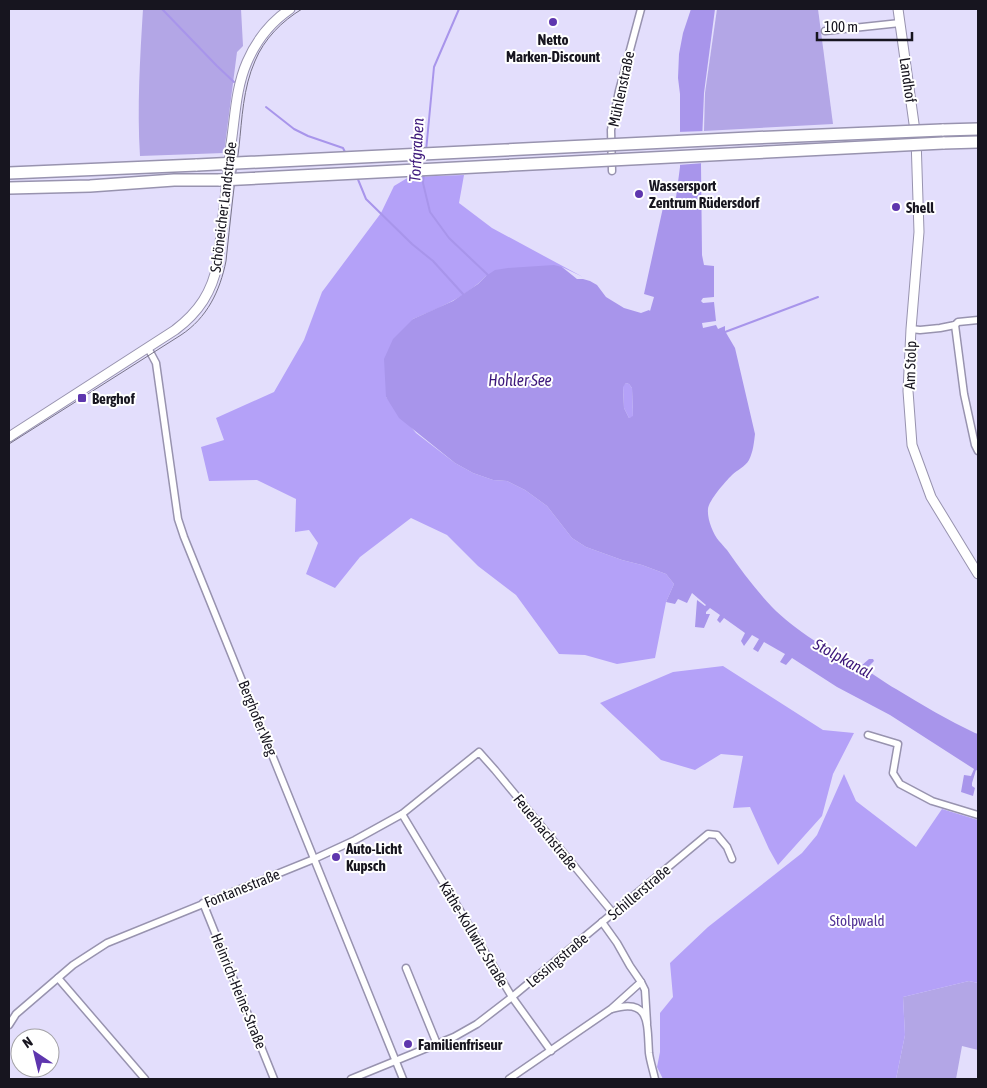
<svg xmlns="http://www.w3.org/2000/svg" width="987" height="1088" viewBox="0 0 987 1088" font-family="'Asap Condensed',sans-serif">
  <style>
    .green { fill: #b3a6e6 }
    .forest { fill: #b4a1f8 }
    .water { fill: #a895eb; fill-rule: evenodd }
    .pier { fill: #e3defc }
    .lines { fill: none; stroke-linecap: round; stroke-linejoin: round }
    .stream { stroke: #a895eb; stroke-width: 2 }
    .street-casing { stroke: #9893af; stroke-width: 9 }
    .secondary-casing { stroke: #9893af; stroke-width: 11 }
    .highway-casing { stroke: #9893af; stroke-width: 14 }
    .street { stroke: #fff; stroke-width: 6 }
    .secondary { stroke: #fff; stroke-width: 9 }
    .highway { stroke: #fff; stroke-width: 11 }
    .tram { stroke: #787488; stroke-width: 1 }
    .highway-bridge-casing { stroke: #9893af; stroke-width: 14; stroke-linecap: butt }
    .highway-bridge { stroke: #fff; stroke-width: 11 }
    .poi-dot { fill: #5e36ae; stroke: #fff; stroke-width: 2 }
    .labels { text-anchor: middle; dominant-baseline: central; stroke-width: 4; stroke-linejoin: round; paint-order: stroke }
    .poi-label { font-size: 15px; font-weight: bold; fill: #17151f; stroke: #fff; text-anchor: start }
    .street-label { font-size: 15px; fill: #17151f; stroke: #fff }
    .park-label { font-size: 15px; fill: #533497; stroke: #fff }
    .water-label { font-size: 16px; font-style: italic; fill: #3d187b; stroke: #fff }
  </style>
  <rect width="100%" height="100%" fill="#e3defc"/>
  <g class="green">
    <path d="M 143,9 L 241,9 L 243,46 L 237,52 L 224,153 L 140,156 C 137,107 140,58 143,9 Z"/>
    <path d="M 717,9 L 818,9 L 833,124 L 704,131 L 705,93 Z"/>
    <path d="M 969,981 L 978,983 L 978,1050 L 962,1046 L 956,1079 L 896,1079 L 905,1035 L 903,997 Z"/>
  </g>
  <g class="forest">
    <path d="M 464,175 L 459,203 L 492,228 L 583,277 L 562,267 L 486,276 C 466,297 439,308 413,319 L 386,379 L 386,397 L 416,433 L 455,463 L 473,473 L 493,480 L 507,481 L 525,490 L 547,506 L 572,538 L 586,547 L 622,560 L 642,565 L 666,574 L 674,584 L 666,602 L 655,658 L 617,664 L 585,655 L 559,654 L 516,595 L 478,566 L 447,535 L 411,518 L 360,557 L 335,588 L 306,574 L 318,543 L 309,530 L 295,532 L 296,499 L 257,480 L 209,481 L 201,447 L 224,440 L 216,418 L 274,392 L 304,340 L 322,292 L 381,213 L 394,186 L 409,177 Z"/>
    <path d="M 626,383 L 629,384 L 632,388 L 633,417 L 629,418 L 624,408 L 623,386 Z"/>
    <path d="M 723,666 L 823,730 L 854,733 L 833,774 L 822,816 L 778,865 L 769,849 L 750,807 L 733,808 L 743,756 L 721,754 L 695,770 L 661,760 L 600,703 L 673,672 Z"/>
    <path d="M 844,774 L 856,801 L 916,847 L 942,809 L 978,820 L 978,983 L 969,981 L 903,997 L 905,1035 L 896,1079 L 663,1079 L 657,1067 L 660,1052 L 660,1013 L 673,997 L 670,963 L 708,927 L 802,853 L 817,835 Z"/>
  </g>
  <path class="water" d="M 691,9 L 715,9 L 704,93 L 701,165 L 702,255 L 704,265 L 714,266 L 714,297 L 703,298 L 701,301 L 703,303 L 714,302 L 716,321 L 702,323 L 703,328 L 716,325 L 718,329 L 725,326 L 725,331 L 735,348 L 755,434 C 754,443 753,452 749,460 C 745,467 737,470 732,475 C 725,482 709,500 708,509 C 707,519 713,534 719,541 C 722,544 724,547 727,550 C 741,570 755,589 772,607 C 792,628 834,655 861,666 L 869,659 L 873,659 L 874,661 L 865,670 C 876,675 885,683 896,689 C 922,705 948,720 975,733 L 978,734 L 978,771 L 976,770 L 972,783 L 972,786 L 975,788 L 973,796 L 961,792 L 964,775 L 971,776 L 974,769 L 890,715 L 837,687 L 792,658 L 786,665 L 780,662 L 785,654 L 764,642 L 758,652 L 753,649 L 759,639 L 752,635 L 744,646 L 741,641 L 745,633 L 724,618 L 720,623 L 717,620 L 720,615 L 710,608 L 706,612 L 706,614 L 710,614 L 704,628 L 695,627 L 697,600 L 705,606 L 706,605 L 692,593 L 687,603 L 678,599 L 675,604 L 666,602 L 674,584 L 666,574 L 642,565 L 622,560 L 586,547 L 572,538 L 547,506 L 525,490 L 507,481 L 493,480 L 473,473 L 455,463 L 399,418 L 386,397 L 384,359 L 393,339 L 413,319 L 453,301 L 478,284 L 486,276 L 495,270 L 508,268 L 554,265 L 562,267 L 577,279 L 583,279 L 590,281 L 597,285 L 606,297 L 624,308 L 641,313 L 649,310 L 650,311 L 654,297 L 644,294 L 664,203 L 675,205 L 680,167 L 680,94 L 678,78 L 679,54 L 683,33 ZM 626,383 L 629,384 L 632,388 L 633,416 L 629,418 L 624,408 L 623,387 Z"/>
  <path class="pier" d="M 705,131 L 704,163 L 678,165 L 677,132 Z"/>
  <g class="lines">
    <g class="stream">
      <path d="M 162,9 L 217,66 L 234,82"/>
      <path d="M 266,107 L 294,129 L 308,136 L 343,148 L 345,152"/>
      <path d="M 426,151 L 434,67 L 459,9"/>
      <path d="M 424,173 L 423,183 L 430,212 L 449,238 L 488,275"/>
      <path d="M 357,177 L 366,199 L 412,244 L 433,261 L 463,294"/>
      <path d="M 725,332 L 818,297"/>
    </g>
    <defs>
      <g id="street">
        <path d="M 825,31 L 900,23"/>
        <path d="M 612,171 L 611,130 L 619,91 L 641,9"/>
        <path d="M 955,325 L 964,394 L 975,445 L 978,451"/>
        <path d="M 911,329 L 920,330 L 940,328 L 955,325 L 958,322 L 978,320"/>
        <path d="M 148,348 L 156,363 L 178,519 L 184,537 L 403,1079"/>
        <path d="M 868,735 L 898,744 L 893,773 L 900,784 L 932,801 L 978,815"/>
        <path d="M 402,814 L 512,997 L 551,1051"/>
        <path d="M 203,903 L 274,1079"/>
        <path d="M 602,922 L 617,943 L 630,966 L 641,982 L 645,990 L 647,1023"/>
        <path d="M 406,968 L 437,1044"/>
        <path d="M 58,978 L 145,1079"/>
        <path d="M 612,1009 C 651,997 647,1025 649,1053 C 650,1061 653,1070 655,1079"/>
        <path d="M 9,1025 L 16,1014 L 73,965 L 107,943 L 314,859 L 355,840 L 402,814 L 479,752 L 495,770 L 613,913"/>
        <path d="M 351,1079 L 454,1037 L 477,1024 L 512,997 L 708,834 L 717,835 L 727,847 L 732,859"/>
        <path d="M 509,1079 L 611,1009 L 641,982"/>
      </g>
      <g id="secondary">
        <path d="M 898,9 L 916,138 L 919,232 L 911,329 L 908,391 L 912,445 L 931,497 L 978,574"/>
        <path d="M 9,437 L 175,330 C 199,312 212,292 218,262 C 222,223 227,184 231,144 C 235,117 236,87 247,62 C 256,41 271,22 290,9"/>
      </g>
      <g id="highway">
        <path d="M 942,130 L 978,129"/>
        <path d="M 943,143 L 978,142"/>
        <path d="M 9,173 L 197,165"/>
        <path d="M 9,188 L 90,186 L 174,180 L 220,180"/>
      </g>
    </defs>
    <use href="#street" class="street-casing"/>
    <use href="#secondary" class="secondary-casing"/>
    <use href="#highway" class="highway-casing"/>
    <use href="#street" class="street"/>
    <use href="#secondary" class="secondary"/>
    <use href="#highway" class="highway"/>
    <path class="tram" d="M 9,444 L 181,335 C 207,318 220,291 226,261 C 230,223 234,185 239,147 C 242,119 243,88 255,61 C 264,39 282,21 302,9"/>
    <defs>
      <g id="highway-bridge">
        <path d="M 197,165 L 749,138 L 942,130"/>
        <path d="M 220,180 L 943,143"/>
      </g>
    </defs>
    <use href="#highway-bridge" class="highway-bridge-casing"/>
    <use href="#highway-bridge" class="highway-bridge"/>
  </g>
  <g class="poi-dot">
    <circle cx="553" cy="22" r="5"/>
    <circle cx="639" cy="194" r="5"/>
    <circle cx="896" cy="207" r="5"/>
    <rect x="77" y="393" width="10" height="10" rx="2.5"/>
    <circle cx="336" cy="857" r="5"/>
    <circle cx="408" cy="1044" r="5"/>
  </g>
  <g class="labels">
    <g class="poi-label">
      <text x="553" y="39" text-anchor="middle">Netto<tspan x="553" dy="17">Marken-Discount</tspan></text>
      <text x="649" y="185">Wassersport<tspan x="649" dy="17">Zentrum Rüdersdorf</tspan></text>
      <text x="906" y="207">Shell</text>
      <text x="92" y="398">Berghof</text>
      <text x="346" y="848">Auto-Licht<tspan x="346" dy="17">Kupsch</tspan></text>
      <text x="418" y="1044">Familienfriseur</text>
    </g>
    <g class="street-label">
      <text transform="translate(908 80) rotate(82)">Landhof</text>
      <text transform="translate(621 89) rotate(-78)">Mühlenstraße</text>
      <text transform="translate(223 207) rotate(-83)">Schöneicher Landstraße</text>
      <text transform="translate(910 365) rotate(-88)">Am Stolp</text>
      <text transform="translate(258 718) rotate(68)">Berghofer Weg</text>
      <text transform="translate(546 832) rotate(51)">Feuerbachstraße</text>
      <text transform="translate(242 888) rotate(-22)">Fontanestraße</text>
      <text transform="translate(639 892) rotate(-40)">Schillerstraße</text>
      <text transform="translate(474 934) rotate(59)">Käthe-Kollwitz-Straße</text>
      <text transform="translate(557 960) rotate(-40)">Lessingstraße</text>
      <text transform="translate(239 991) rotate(68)">Heinrich-Heine-Straße</text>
    </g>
    <g class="park-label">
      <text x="857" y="920">Stolpwald</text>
    </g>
    <g class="water-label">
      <text transform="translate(416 150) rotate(-87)">Torfgraben</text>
      <text x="520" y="380">Hohler See</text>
      <text transform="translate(843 658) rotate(29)">Stolpkanal</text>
    </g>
  </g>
  <rect width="987" height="1088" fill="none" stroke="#17151f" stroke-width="20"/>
  <g transform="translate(35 1053) rotate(325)"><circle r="24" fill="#ffffff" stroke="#a2a1a5"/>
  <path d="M0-4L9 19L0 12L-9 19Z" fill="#5e36ae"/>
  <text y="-8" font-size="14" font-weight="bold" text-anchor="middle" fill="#17151f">N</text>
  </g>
  <path d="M817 32v8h95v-8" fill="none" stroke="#17151f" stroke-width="2.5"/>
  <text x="824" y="32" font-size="15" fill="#17151f" stroke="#ffffff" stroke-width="4" paint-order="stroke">100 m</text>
</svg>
